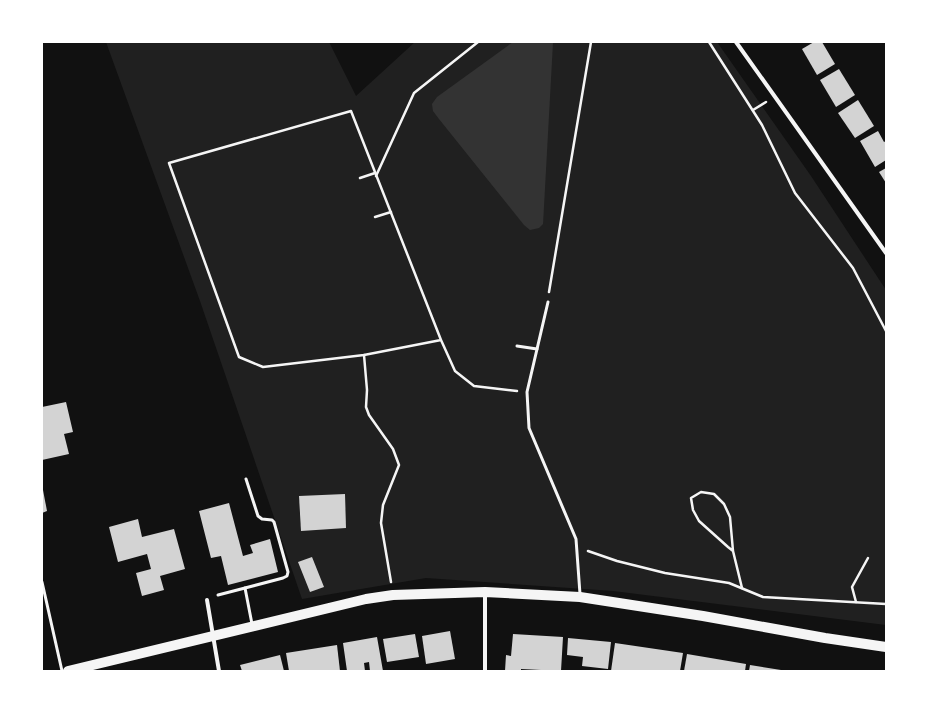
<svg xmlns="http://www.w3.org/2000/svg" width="928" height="713" viewBox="0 0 928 713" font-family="'Varela Round',sans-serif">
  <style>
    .green { fill: #202020 }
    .water { fill: #333 }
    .building { fill: #d3d3d3 }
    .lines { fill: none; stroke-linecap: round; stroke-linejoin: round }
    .path { stroke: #f5f5f5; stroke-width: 2.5 }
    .service { stroke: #f5f5f5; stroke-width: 3 }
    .minor { stroke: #f5f5f5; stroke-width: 4 }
    .primary { stroke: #f5f5f5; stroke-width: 10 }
  </style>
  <rect width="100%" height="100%" fill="#111"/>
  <path class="green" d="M 106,42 L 329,42 L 356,96 L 415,42 L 717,42 L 811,176 L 886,290 L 886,625 L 613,591 L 426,578 L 302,599 L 200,301 Z"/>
  <path class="water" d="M 513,42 L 553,42 L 543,224 L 539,228 L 530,230 L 524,225 L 439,119 L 433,111 L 432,104 L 437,97 Z"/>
  <g class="building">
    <path d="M 814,42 L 822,42 L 835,64 L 817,75 L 802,49 Z"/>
    <path d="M 839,69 L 855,95 L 836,107 L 820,80 Z"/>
    <path d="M 858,100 L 874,126 L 855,138 L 838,113 Z"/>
    <path d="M 878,131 L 884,142 L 886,141 L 886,160 L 875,167 L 860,141 Z"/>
    <path d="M 886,168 L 886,183 L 879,172 Z"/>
    <path d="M 66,402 L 73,432 L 64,434 L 69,454 L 42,460 L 42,407 Z"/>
    <path d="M 43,490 L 47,511 L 42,513 L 42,491 Z"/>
    <path d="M 345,494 L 346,528 L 301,531 L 299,496 Z"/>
    <path d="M 229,503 L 243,556 L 253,553 L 250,545 L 270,539 L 278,572 L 228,585 L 221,556 L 211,558 L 199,511 Z"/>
    <path d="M 138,519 L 142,537 L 174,529 L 185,569 L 160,576 L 164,590 L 142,596 L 136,573 L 151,569 L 147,554 L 118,562 L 109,527 Z"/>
    <path d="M 312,557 L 324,587 L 310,592 L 298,562 Z"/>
    <path d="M 450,631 L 455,659 L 426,664 L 422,636 Z"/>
    <path d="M 415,634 L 419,657 L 387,662 L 383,639 Z"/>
    <path d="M 513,634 L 563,637 L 561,671 L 521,669 L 521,671 L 505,671 L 506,655 L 511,656 Z"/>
    <path d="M 377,637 L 383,671 L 370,671 L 369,662 L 364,663 L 365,671 L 347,671 L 343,643 Z"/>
    <path d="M 568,638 L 611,642 L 608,669 L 582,666 L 583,657 L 567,655 Z"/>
    <path d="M 615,643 L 683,653 L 680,671 L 611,671 Z"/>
    <path d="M 337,645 L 340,671 L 289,671 L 286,653 Z"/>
    <path d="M 687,654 L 746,664 L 745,671 L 684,671 Z"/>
    <path d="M 280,655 L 284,671 L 242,671 L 240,665 Z"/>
    <path d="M 750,665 L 781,670 L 781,671 L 749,671 Z"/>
  </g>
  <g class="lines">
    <g class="path">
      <path d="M 709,42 L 762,125 L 795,193 L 853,268 L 886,331"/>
      <path d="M 753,110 L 766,102"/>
      <path d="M 376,176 L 414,93 L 478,42"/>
      <path d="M 360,178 L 375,173"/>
      <path d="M 375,217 L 391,212"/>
      <path d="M 549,292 L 591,42"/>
      <path d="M 441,340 L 351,111 L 169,163 L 239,357 L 263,367 L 364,355 L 441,340 L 455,371 L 474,386 L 517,391"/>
      <path d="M 364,355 L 367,390 L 366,407 L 369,415 L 393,449 L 399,465 L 383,505 L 381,523 L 391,582"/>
      <path d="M 588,551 L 617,561 L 665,573 L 729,583 L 763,597 L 886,604"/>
      <path d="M 733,551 L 728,547 L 699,521 L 693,510 L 691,498 L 701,492 L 714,494 L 724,504 L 730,517 L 733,551 L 742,588"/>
      <path d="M 856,602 L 852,587 L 868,558"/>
    </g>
    <g class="service">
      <path d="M 548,302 L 527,392 L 529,428 L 576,539 L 580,594"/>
      <path d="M 517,346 L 537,349"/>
      <path d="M 246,479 L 258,516 L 262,519 L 272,520 L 274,522 L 288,572 L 287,576 L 283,578 L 245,588 L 252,624"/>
      <path d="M 42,582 L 62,671"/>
      <path d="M 218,595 L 245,588"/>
    </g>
    <g class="minor">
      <path d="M 736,42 L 886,253"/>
      <path d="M 207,600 L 219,671"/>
      <path d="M 485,671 L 485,593"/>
    </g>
    <path class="primary" d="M 68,671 L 366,599 L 393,595 L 485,592 L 580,597 L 703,616 L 825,638 L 886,647"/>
  </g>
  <rect width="928" height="713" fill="none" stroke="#ffffff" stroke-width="86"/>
</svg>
